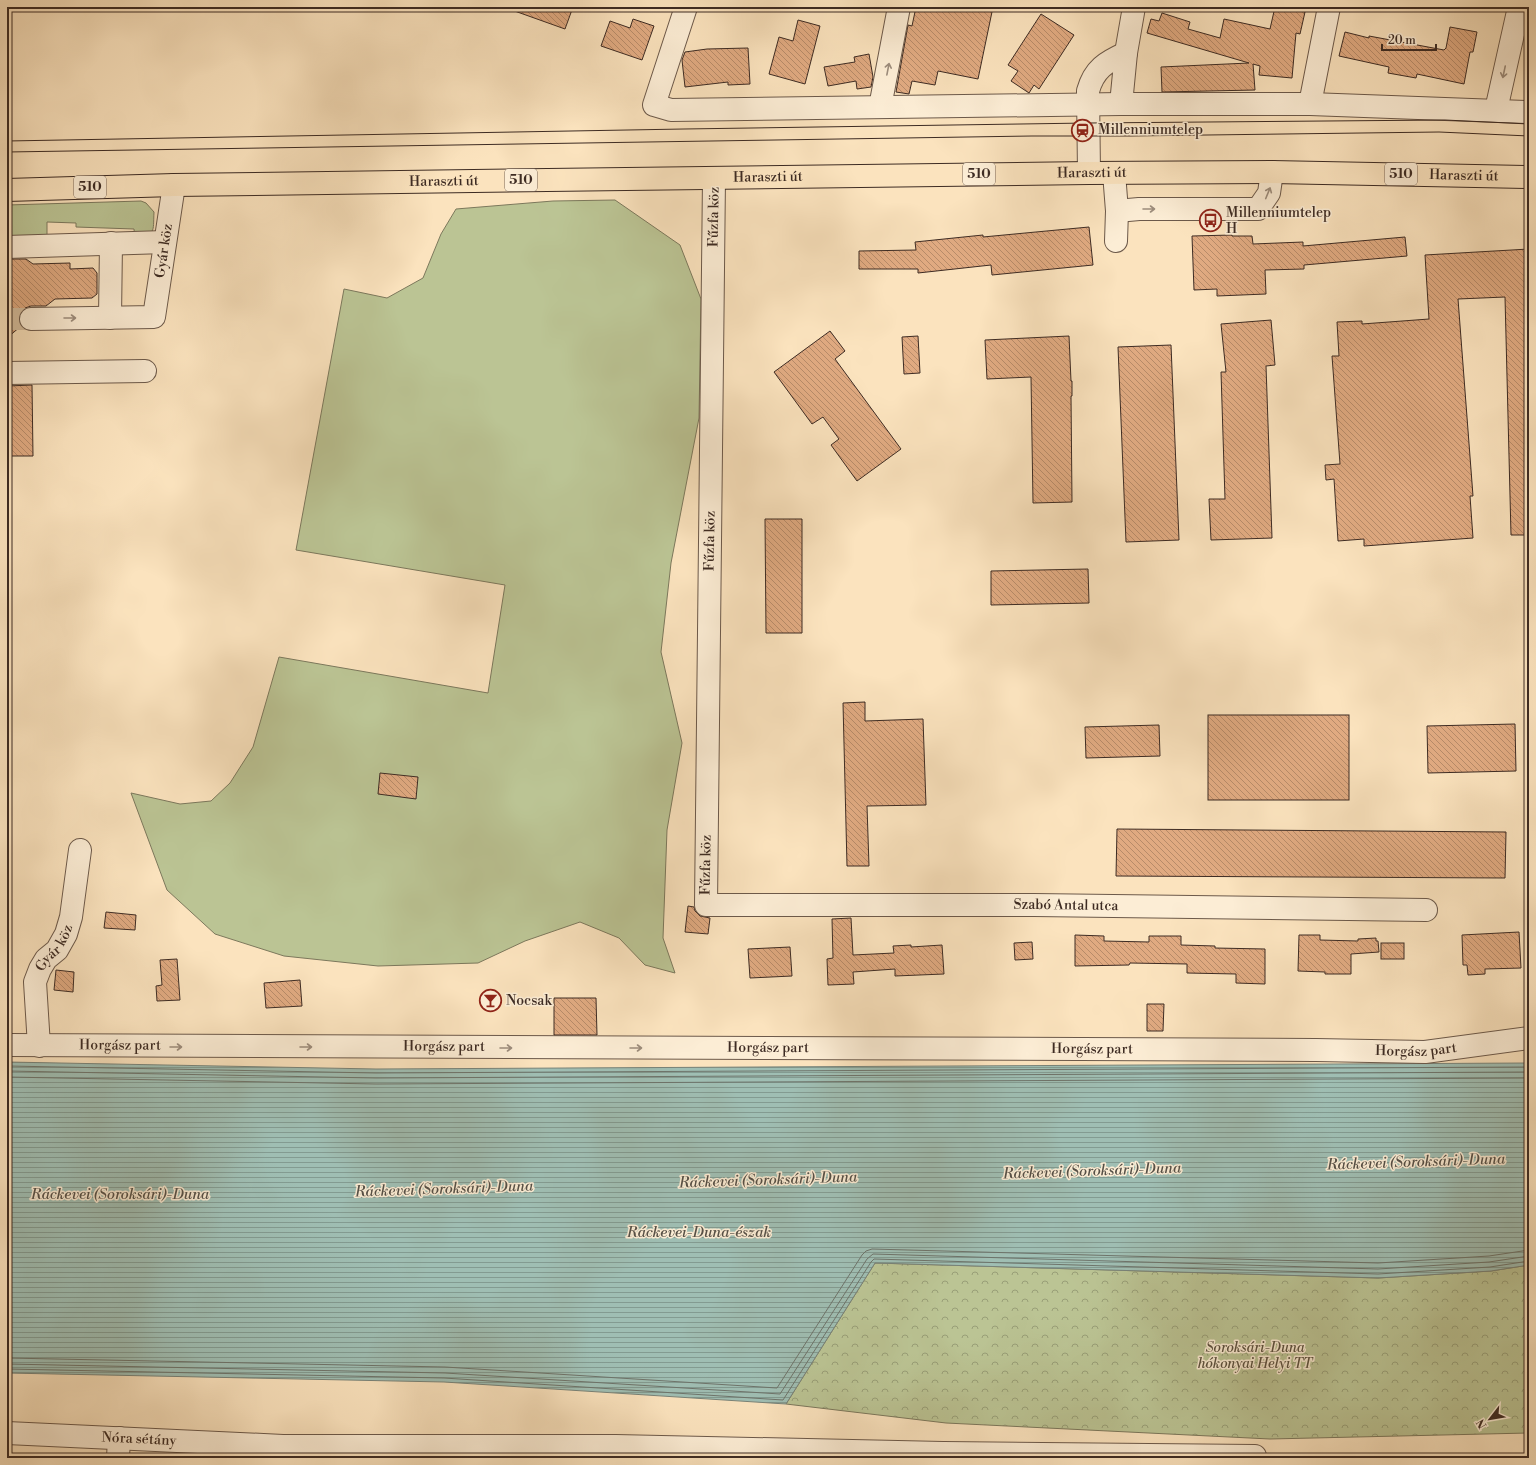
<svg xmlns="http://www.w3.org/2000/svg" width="1536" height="1465" viewBox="0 0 1536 1465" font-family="'Libre Bodoni',serif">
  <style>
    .grass { fill: #bbc494; stroke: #7c785c }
    .park { fill: url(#park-crowns); stroke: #7c785c }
    .water { fill: url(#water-rules); stroke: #788379 }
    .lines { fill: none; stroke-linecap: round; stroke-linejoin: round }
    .shore { stroke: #6e746b; stroke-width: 1 }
    .building { fill: url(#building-back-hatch); stroke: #3d2b23 }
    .minor-tunnel { stroke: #d5be9f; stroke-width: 22; stroke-dasharray: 22 11; stroke-linecap: butt }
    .minor-casing { stroke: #6c594a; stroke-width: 24 }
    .major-casing { stroke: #3d2b23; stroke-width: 24 }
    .minor { stroke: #fcedd5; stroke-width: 22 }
    .major { stroke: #fbe3be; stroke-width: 22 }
    .tram { stroke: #3d2b23; stroke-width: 1 }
    .oneway { stroke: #9c8c7c }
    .labels { text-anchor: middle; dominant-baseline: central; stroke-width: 3; stroke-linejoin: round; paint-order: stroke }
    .shield { fill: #fcedd5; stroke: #766558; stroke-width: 1 }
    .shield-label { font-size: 13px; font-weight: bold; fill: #3d2b23 }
    .poi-label { font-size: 14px; fill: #3d2b23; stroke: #fcedd5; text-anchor: start }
    .street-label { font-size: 14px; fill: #3d2b23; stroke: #fcedd5 }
    .park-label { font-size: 14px; font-style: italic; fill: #5c513f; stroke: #fcedd5 }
    .water-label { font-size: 15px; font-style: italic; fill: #565047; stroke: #fcedd5 }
  </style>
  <defs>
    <pattern id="park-crowns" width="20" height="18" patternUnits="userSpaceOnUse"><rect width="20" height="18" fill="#bbc494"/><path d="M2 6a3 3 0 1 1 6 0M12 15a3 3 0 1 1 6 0" fill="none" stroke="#999f78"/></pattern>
    <pattern id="water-rules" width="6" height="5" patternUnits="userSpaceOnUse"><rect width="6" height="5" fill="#9fbeb3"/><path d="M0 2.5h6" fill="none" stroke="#839b91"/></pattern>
    <pattern id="building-back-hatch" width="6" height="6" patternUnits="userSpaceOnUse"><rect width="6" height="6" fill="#e0aa81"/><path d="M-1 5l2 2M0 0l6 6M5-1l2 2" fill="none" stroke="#b78b69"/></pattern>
  </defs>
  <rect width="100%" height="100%" fill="#fbe3be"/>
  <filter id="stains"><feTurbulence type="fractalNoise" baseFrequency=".005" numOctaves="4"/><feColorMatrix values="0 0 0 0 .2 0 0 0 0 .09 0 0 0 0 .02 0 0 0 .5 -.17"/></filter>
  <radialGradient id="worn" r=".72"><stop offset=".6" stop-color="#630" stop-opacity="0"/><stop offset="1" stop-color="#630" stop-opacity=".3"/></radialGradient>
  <g class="grass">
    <path d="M 615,200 L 680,245 L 701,299 L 699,418 L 671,563 L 661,652 L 682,743 L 667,830 L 663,938 L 675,973 L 645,965 L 619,938 L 580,922 L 525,941 L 478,963 L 378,966 L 284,956 L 215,934 L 167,890 L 131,793 L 180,804 L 211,801 L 230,783 L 253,747 L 279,657 L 488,693 L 505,585 L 296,550 L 344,289 L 387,298 L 423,278 L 441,234 L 456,209 L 553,201 Z"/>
    <path d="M 141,201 L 146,203 L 154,212 C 153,234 156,232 135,240 L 134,229 L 76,227 L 76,223 L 47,222 L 47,238 L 7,239 L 7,205 Z"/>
  </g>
  <path class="park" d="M 875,1263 L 1378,1278 L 1491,1271 L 1529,1265 L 1529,1433 L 1270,1439 L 946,1423 L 786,1404 Z"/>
  <path class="water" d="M 7,1062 L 376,1069 L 1529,1063 L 1529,1265 L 1491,1271 L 1378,1278 L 875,1263 L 786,1404 L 444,1382 L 7,1373 Z"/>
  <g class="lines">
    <g class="shore">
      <path d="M 7,1066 L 376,1073 L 1529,1067"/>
      <path d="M 7,1071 L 376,1078 L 1529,1072"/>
      <path d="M 7,1077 L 376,1084 L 1529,1078"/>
      <path d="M 7,1358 L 445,1367 L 777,1388 L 862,1255 L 866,1251 L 872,1249 L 1378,1263 L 1489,1256 L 1529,1250"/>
      <path d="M 7,1364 L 445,1373 L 780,1394 L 867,1259 L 873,1254 L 1378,1269 L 1489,1262 L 1529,1256"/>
      <path d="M 7,1369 L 444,1378 L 783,1400 L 871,1262 L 874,1259 L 1378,1274 L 1490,1267 L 1529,1261"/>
    </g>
  </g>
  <g class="building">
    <path d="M 509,7 L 573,7 L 565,29 L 509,9 Z"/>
    <path d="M 916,7 L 993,7 L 978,79 L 938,71 L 935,85 L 912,81 L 909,94 L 896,92 L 908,25 L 912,26 Z"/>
    <path d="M 1275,7 L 1284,7 L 1305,12 L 1300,34 L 1296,33 L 1292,78 L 1259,75 L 1260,66 L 1253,64 L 1255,90 L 1162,92 L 1161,67 L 1249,63 L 1147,33 L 1151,19 L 1159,21 L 1162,13 L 1190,22 L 1188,29 L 1220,38 L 1224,19 L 1270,29 Z"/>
    <path d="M 1041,14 L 1074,35 L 1039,89 L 1034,85 L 1029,93 L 1011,81 L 1018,71 L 1008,65 Z"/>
    <path d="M 633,19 L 654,26 L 642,60 L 601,46 L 610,21 L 630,28 Z"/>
    <path d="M 798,20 L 820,26 L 805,84 L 769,74 L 779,37 L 793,41 Z"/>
    <path d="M 1450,27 L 1477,32 L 1473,52 L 1470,52 L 1464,84 L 1417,74 L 1416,78 L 1388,73 L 1389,67 L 1339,56 L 1345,32 L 1369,38 L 1369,36 L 1444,50 L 1446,48 Z"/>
    <path d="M 748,48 L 750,84 L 728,85 L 728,82 L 685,87 L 682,60 L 685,52 L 707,49 Z"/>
    <path d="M 869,54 L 873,77 L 871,87 L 857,89 L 856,81 L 828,86 L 824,67 L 855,62 L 854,57 Z"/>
    <path d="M 1089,227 L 1093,265 L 992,275 L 991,265 L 918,273 L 918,269 L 859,269 L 859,251 L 916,250 L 915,242 L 983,235 L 983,237 Z"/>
    <path d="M 1232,235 L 1232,236 L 1252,236 L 1253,244 L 1303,242 L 1303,246 L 1405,237 L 1407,256 L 1304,265 L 1304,269 L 1265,270 L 1266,294 L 1217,296 L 1217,289 L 1194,290 L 1192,236 Z"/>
    <path d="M 1529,249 L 1529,535 L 1511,535 L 1505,297 L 1458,299 L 1473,496 L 1470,496 L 1473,538 L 1364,546 L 1364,539 L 1338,541 L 1334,479 L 1326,480 L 1325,465 L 1340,464 L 1332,356 L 1339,356 L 1337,322 L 1362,321 L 1362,324 L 1429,319 L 1425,255 Z"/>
    <path d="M 7,259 L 26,259 L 33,264 L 70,263 L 70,269 L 93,268 L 97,273 L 97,294 L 92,298 L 55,299 L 46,306 L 31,306 L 25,308 L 20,313 L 19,319 L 21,326 L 7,338 Z"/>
    <path d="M 1271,320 L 1275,365 L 1266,366 L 1272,538 L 1211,540 L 1209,499 L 1225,499 L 1221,372 L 1226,372 L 1221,324 Z"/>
    <path d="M 830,331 L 845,351 L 835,359 L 901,449 L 857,481 L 831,445 L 839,439 L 823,417 L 812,424 L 774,372 Z"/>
    <path d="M 918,336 L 920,373 L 904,374 L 902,337 Z"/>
    <path d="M 1069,336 L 1071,381 L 1072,381 L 1072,396 L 1071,396 L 1072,502 L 1033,503 L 1031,377 L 987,379 L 985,340 Z"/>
    <path d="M 1171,345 L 1179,540 L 1126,542 L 1118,347 Z"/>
    <path d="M 32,385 L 33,456 L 7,456 L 7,386 Z"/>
    <path d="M 765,519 L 802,519 L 802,633 L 766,633 Z"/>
    <path d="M 1088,569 L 1089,603 L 991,605 L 991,571 Z"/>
    <path d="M 865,702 L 865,721 L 923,719 L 926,805 L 867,806 L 869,866 L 847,866 L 843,703 Z"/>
    <rect x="1208" y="715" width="141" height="85"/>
    <path d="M 1515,724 L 1516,771 L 1428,773 L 1427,726 Z"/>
    <path d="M 1159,725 L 1160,756 L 1086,758 L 1085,727 Z"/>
    <path d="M 380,773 L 418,777 L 416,799 L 378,794 Z"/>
    <path d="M 1117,829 L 1506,832 L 1505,878 L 1116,876 Z"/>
    <path d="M 688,906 L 694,907 L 695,911 L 700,916 L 710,918 L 708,934 L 685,932 Z"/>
    <path d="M 106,912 L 136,915 L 135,930 L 104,928 Z"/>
    <path d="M 851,918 L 853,955 L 894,953 L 893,946 L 911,945 L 911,947 L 942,945 L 944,974 L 895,976 L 895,969 L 853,972 L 854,984 L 828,985 L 827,959 L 833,958 L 832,919 Z"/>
    <path d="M 1519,932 L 1521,968 L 1485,969 L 1485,974 L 1468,975 L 1467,965 L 1463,965 L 1462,935 Z"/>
    <path d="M 1075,935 L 1104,936 L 1104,941 L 1149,942 L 1149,936 L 1181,936 L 1181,945 L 1215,946 L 1215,948 L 1265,949 L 1265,984 L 1236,983 L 1236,974 L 1187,973 L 1187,964 L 1130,963 L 1129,965 L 1075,966 Z"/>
    <path d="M 1299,935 L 1320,935 L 1320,940 L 1358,941 L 1358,939 L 1376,938 L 1376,941 L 1378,941 L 1379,952 L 1351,954 L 1351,974 L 1325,974 L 1325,972 L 1298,971 Z"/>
    <path d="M 1032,942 L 1033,959 L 1015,960 L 1014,943 Z"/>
    <rect x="1381" y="943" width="23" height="16"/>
    <path d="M 790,947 L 792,976 L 750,978 L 748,949 Z"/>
    <path d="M 177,959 L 180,1000 L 157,1001 L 156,986 L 162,985 L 160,960 Z"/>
    <path d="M 56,970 L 74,972 L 73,992 L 54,990 Z"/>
    <path d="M 300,980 L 302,1006 L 266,1008 L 264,983 Z"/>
    <path d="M 554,998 L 596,998 L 597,1035 L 554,1035 Z"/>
    <path d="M 1147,1004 L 1164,1004 L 1163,1031 L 1147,1031 Z"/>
  </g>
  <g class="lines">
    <path class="minor-tunnel" d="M 7,319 L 31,319"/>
    <defs>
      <g id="minor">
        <path d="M 686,7 L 654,105 L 671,110 L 1121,104 L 1310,104 L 1529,112"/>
        <path d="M 1121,104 L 1126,53 L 1134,7"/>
        <path d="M 1310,104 L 1329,7"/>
        <path d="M 880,107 L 899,7"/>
        <path d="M 1496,110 L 1519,7"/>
        <path d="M 1089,173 L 1088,91 C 1094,69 1106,62 1126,53"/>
        <path d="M 1114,173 L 1117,211 L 1116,241"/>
        <path id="s1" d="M 714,178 L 706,905 L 1034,905 L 1426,910"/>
        <path d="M 1117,211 L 1139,209 L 1258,209 L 1269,193 L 1272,172"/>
        <path d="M 7,247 L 165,242"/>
        <path d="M 110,318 L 111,243"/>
        <path id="s2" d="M 31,319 L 154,317 L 174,185"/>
        <path d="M 7,373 L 145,371"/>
        <path id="s3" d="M 7,1045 L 1316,1050 L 1425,1052 L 1529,1038"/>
        <path id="s4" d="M 39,1046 L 35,982 L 40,969 L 46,959 L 57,950 L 66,934 L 71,917 L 80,850"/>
        <path id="s5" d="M 7,1433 L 283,1446 L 616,1446 L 943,1453 L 1255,1456 L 1255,1458"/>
        <path d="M 118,1458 L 119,1438"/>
      </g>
      <g id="major">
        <path id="s6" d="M 7,190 L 174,185 L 1089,173 L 1272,172 L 1529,177"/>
      </g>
    </defs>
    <use href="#minor" class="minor-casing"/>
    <use href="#major" class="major-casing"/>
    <use href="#minor" class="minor"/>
    <use href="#major" class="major"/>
    <g class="tram">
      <path d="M 7,141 L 684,129 L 1088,123 L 1445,120 L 1529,124"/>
      <path d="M 7,152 L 1032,136 L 1130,136 L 1439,132 L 1529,136"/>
    </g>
  </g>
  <defs><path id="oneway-shaft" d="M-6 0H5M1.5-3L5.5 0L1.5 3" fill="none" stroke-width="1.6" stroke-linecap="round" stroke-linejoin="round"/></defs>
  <g class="oneway">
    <use href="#oneway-shaft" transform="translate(888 69) rotate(-79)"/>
    <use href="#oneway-shaft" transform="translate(1504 72) rotate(102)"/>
    <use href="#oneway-shaft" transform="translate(1268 193) rotate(-68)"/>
    <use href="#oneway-shaft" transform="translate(1149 209)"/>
    <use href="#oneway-shaft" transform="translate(70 318)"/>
    <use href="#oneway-shaft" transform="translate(176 1047)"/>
    <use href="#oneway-shaft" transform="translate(306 1047)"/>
    <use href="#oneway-shaft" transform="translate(506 1048)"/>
    <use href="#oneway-shaft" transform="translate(636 1048)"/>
  </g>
  <defs>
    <symbol id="station-ring" viewBox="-11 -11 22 22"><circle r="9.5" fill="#fcedd5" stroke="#8f2418" stroke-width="1.5"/><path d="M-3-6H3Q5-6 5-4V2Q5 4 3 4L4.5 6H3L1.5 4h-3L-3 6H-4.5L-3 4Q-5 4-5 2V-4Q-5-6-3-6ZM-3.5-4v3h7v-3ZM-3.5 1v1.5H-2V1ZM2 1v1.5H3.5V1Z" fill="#8f2418"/></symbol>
    <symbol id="bus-ring" viewBox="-11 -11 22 22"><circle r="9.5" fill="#fcedd5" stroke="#8f2418" stroke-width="1.5"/><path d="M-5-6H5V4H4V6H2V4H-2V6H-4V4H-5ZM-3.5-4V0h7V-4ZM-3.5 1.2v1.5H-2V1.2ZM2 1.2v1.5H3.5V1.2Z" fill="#8f2418"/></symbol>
    <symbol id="bar-ring" viewBox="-11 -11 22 22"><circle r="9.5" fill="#fcedd5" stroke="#8f2418" stroke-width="1.5"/><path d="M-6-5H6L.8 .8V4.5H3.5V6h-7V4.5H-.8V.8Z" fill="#8f2418"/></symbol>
  </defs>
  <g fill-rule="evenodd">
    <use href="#station-ring" x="1070" y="118" width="25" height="25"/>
    <use href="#bus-ring" x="1198" y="208" width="25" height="25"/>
    <use href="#bar-ring" x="478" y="988" width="25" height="25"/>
  </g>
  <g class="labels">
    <g class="shield">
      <rect x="963" y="163" width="32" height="22" rx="3"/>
      <rect x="1385" y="163" width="32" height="22" rx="3"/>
      <rect x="505" y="169" width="32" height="22" rx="3"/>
      <rect x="74" y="176" width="32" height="22" rx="3"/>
    </g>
    <g class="shield-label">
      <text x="979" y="174">510</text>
      <text x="1401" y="174">510</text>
      <text x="521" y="180">510</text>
      <text x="90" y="187">510</text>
    </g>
    <g class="poi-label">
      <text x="1098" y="130">Millenniumtelep</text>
      <text x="1226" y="213">Millenniumtelep<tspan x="1226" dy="16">H</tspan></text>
      <text x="506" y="1001">Nocsak</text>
    </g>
    <g class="street-label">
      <text stroke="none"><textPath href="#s6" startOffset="1085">Haraszti út</textPath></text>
      <text stroke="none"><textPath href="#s6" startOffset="1457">Haraszti út</textPath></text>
      <text stroke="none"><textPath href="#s6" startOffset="761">Haraszti út</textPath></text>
      <text stroke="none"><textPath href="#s6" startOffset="437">Haraszti út</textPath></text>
      <text transform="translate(714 217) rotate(-89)">Fűzfa köz</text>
      <text stroke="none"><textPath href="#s2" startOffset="190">Gyár köz</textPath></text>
      <text transform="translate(710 541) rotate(-89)">Fűzfa köz</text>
      <text transform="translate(706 865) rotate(-89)">Fűzfa köz</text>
      <text stroke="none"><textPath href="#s1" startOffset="1087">Szabó Antal utca</textPath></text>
      <text stroke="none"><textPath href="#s4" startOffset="104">Gyár köz</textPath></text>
      <text stroke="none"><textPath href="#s3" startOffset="113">Horgász part</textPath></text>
      <text stroke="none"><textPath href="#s3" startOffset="437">Horgász part</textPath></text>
      <text stroke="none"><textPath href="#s3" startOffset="761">Horgász part</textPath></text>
      <text stroke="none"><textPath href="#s3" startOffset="1409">Horgász part</textPath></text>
      <text stroke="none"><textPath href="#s3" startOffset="1085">Horgász part</textPath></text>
      <text stroke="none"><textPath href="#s5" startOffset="132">Nóra sétány</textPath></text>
    </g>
    <g class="park-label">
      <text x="1255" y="1348">Soroksári-Duna<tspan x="1255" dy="16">hókonyai Helyi TT</tspan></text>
    </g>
    <g class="water-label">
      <text transform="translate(1416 1162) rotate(-2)">Ráckevei (Soroksári)-Duna</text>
      <text transform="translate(1092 1171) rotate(-2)">Ráckevei (Soroksári)-Duna</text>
      <text transform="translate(768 1180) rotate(-2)">Ráckevei (Soroksári)-Duna</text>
      <text transform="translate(444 1189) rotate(-2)">Ráckevei (Soroksári)-Duna</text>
      <text x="120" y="1194">Ráckevei (Soroksári)-Duna</text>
      <text x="699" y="1232">Ráckevei-Duna-észak</text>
    </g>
  </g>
  <rect width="1536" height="1465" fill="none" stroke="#fbe3be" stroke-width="24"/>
  <rect x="8" y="8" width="1520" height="1449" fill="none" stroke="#3d2b23" stroke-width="2"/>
  <rect x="12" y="12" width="1512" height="1441" fill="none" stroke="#3d2b23"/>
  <g transform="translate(1490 1419) rotate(239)" stroke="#fcedd5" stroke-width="3" paint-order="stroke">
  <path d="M0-3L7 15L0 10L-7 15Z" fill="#3d2b23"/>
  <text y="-6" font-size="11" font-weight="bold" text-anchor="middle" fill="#3d2b23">N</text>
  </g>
  <path d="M1382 44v6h54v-6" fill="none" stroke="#3d2b23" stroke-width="2"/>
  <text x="1388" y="44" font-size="12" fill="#3d2b23" stroke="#fcedd5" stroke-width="3" paint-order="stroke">20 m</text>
  <rect width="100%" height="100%" filter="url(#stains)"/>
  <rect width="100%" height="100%" fill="url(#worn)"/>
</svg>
